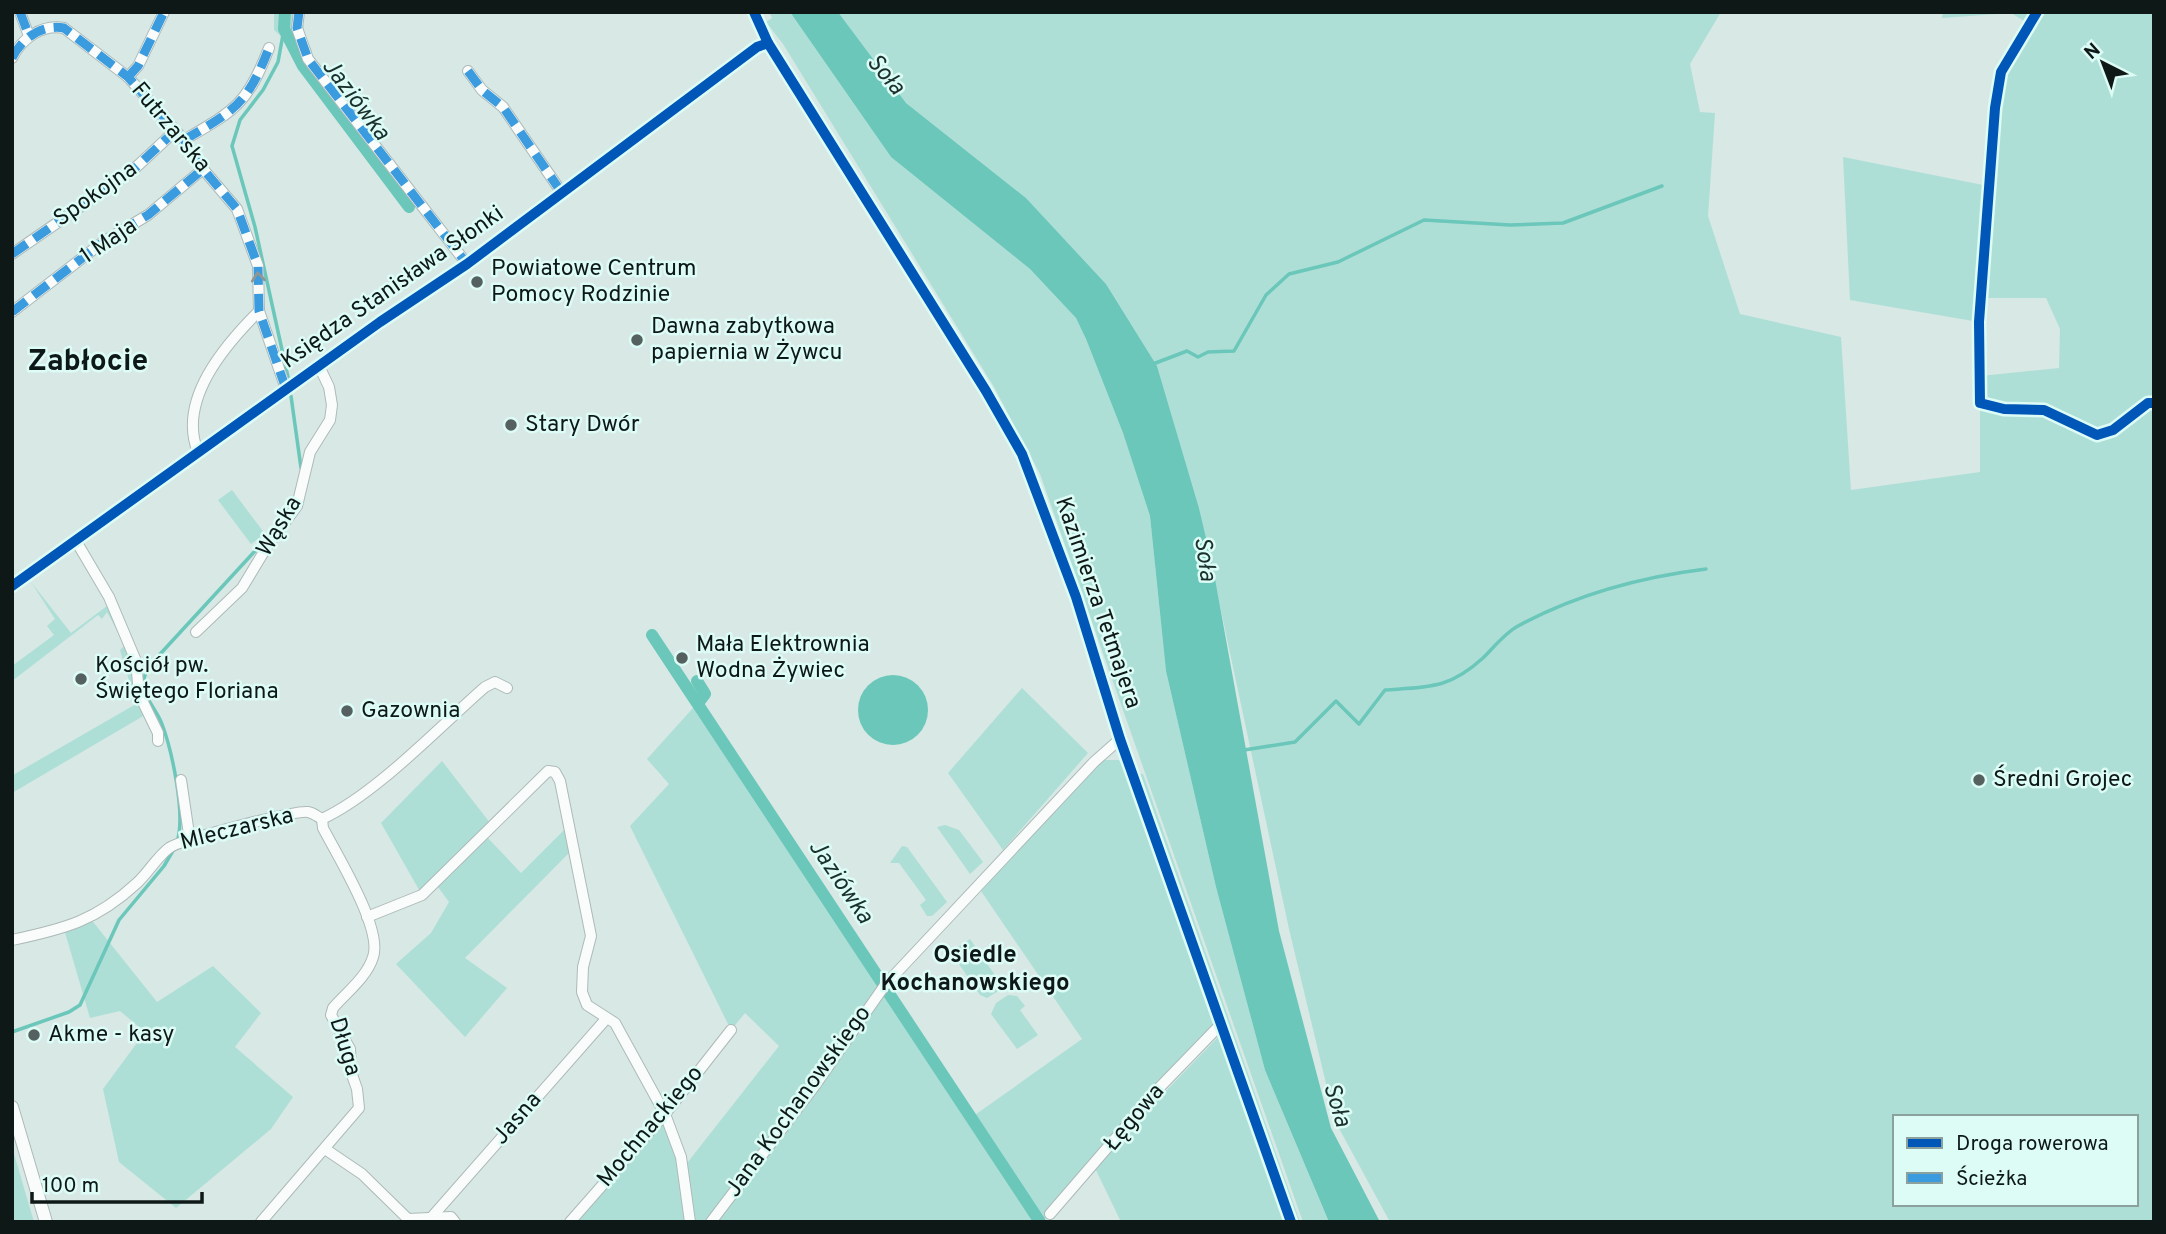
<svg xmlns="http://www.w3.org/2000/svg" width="2166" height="1234" viewBox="0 0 2166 1234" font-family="Overpass,sans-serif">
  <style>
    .green { fill: #aedfd7; fill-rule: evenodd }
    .water { fill: #6ac7ba }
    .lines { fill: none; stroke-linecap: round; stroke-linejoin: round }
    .stream { stroke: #6ac7ba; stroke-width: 3.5 }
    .canal { stroke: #6ac7ba; stroke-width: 12 }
    .minor-casing { stroke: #adbab8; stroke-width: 12 }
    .tertiary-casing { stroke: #adbab8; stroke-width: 14 }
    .minor { stroke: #f9fcfb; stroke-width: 10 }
    .tertiary { stroke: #f9fcfb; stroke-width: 12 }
    .quiet { stroke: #3a9bdf; stroke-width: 9; stroke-dasharray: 18 9; stroke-linecap: butt }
    .cycleway-casing { stroke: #ddfcf6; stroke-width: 15 }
    .cycleway { stroke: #0057b8; stroke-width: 10 }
    .oneway { stroke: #8f9694 }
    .poi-dot { fill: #54615f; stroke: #ddfcf6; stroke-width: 2.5 }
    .labels { text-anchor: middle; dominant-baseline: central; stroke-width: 5; stroke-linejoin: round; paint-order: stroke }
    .street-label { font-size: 23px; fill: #0e1917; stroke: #ddfcf6 }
    .poi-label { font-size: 23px; fill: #0e1917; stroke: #ddfcf6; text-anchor: start }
    .water-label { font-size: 24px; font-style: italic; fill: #1a302c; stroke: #ddfcf6 }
    .neighbourhood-label { font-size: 24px; font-weight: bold; fill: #0e1917; stroke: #ddfcf6 }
    .district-label { font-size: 30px; font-weight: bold; fill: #0e1917; stroke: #ddfcf6 }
  </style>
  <rect width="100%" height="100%" fill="#d7e8e5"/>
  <g class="green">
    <path d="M 274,12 L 303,15 L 304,35 L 312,51 L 306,58 L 274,30 Z"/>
    <path d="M 769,12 L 790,12 L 891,157 L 1030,269 L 1076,318 L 1086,339 L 1123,433 L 1150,516 L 1166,671 L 1216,887 L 1265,1070 L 1329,1222 L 1303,1222 L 1040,474 L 994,387 L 783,44 L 766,22 L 772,18 Z"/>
    <path d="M 838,12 L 1721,12 L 1690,64 L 1700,112 L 1715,113 L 1708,216 L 1740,314 L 1841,337 L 1851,490 L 1980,472 L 1980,376 L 2059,368 L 2060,329 L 2046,298 L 1981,298 L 1979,322 L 1850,300 L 1843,157 L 1988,186 L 2001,72 L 2029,24 L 2011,13 L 1942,18 L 1943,12 L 2154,12 L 2154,1222 L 1390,1222 L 1335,1121 L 1289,929 L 1199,508 L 1157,366 L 1106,284 L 1026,198 L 906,103 ZM 1895,1117 L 2136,1117 L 2136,1204 L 1895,1204 Z"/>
    <path d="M 232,490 L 265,534 L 251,544 L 218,500 Z"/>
    <path d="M 31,582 L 71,633 L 111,603 L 136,663 L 145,715 L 12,793 L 13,775 L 136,704 L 120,650 L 125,645 L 107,612 L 102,619 L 98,615 L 12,681 L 12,666 L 54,635 L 47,626 L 55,619 Z"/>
    <path d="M 1022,688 L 1088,753 L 1003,850 L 948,773 Z"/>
    <path d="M 693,708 L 823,903 L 829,900 L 972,1117 L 1082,1039 L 981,891 L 1091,769 L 1104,760 L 1119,760 L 1124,766 L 1215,1022 L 1104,1155 L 1220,1035 L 1285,1222 L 1121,1222 L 1094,1166 L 1042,1222 L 576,1222 L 663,1110 L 684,1167 L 779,1046 L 745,1013 L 731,1030 L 630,826 L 669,784 L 647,759 Z"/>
    <path d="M 442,761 L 494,828 L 486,836 L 521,873 L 565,829 L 569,853 L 465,958 L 507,988 L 465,1037 L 396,964 L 431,933 L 449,902 L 435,883 L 422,895 L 381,823 Z"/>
    <path d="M 1140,774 L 1143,774 L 1300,1222 L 1295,1222 L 1143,791 L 1146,790 Z"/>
    <path d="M 945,825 L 959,830 L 983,862 L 970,874 L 937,827 Z"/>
    <path d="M 902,846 L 907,847 L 947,902 L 932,916 L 927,916 L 920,905 L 926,900 L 899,863 L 890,863 Z"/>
    <path d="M 90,918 L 157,1002 L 213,966 L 261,1013 L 235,1047 L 293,1097 L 271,1129 L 176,1208 L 119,1162 L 103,1089 L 145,1032 L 120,1011 L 90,1018 L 64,929 Z"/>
    <path d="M 970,939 L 999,981 L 998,991 L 987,998 L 980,995 L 951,952 Z"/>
    <path d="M 1008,995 L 1017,996 L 1025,1006 L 1020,1010 L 1038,1035 L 1017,1049 L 991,1014 L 996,1003 Z"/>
    <path d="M 12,1147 L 34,1222 L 12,1222 Z"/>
  </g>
  <g class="water">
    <path d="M 790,12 L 838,12 L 906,103 L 1026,198 L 1106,284 L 1157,366 L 1199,508 L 1213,568 L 1279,931 L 1331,1128 L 1380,1222 L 1329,1222 L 1265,1070 L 1216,887 L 1166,671 L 1150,516 L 1123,433 L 1086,339 L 1076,318 L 1030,269 L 891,157 Z"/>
    <circle cx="893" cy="710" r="35"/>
  </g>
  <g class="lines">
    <g class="stream">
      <path d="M 284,29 L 278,62 L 263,90 L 240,120 L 232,146 L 255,227 L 288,377"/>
      <path d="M 1153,364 L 1187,351 L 1198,357 L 1208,352 L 1234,351 L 1266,295 L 1289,274 L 1338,262 L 1424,220 L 1510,225 L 1563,223 L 1662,186"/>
      <path d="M 291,396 L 301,468"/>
      <path d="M 1244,750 L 1295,742 L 1336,701 L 1359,724 L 1385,690 C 1429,687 1449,689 1483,658 C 1494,647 1505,633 1518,626 C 1577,594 1641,577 1706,569"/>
      <path d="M 177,842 C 186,815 172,751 162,724 C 157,710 144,699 144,684 C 143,676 147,670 151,664 L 266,539"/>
      <path d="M 12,1032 L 69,1012 L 80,1005 L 119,920 L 164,866 L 174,849"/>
    </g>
    <g class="canal">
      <path d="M 285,12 L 284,29 L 303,66 L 409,207"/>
      <path d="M 652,635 L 1040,1222"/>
      <path d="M 697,681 L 705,694 L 699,702"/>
    </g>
    <defs>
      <g id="minor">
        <path d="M 20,12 L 29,36"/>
        <path d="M 299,12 L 297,28 L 308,59 L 467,264"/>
        <path d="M 754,12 L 768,43 L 986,391 L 1022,454 L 1076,597 L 1120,739 L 1291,1222"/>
        <path d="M 12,58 C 22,38 42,24 64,28 L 128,77 L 184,140 L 203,169 L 237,209 L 258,266 L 259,311 L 286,389"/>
        <path d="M 468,71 L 482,90 L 503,107 L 562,193"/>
        <path d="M 128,77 L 138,66 L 164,12"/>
        <path d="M 184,140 C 235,110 247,105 269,48"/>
        <path d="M 12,254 L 132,171 L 175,131"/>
        <path d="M 12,312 L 103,242 L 148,215 L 203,169"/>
        <path d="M 198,452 C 177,400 225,345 259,311"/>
        <path d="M 76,541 L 109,597 L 136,661 L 139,694 L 158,733 L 158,741"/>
        <path d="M 12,586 L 380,322 L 467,264 L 757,47 L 768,43"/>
        <path d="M 196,632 L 242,588 L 268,545 L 297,506 L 310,452 L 330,420 L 332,405 L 329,387 L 319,366"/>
        <path d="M 181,780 L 190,841"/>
        <path d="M 322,819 C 375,795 439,727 485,687 L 495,682 L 507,688"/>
        <path d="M 367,917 L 422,895 L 548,771 L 555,772 L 560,781 L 591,936 L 583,967 L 582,992 L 587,1005 L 615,1023 L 665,1114 L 681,1157 L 690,1222"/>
        <path d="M 12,940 C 64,929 96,921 137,883 C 148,873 157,857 169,848 C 179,840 295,810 308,812 C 314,813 318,817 322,819"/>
        <path d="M 325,1149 L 362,1174 L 408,1219 L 451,1217 L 455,1222"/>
        <path d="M 1050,1214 L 1158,1089 L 1222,1023"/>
        <path d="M 430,1219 L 606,1019"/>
        <path d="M 261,1222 L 359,1108 L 357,1089 L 351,1072 L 350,1049 L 331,1015 L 333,1008 C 346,993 367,977 373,957 C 383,929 337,855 323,828 L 322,819"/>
        <path d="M 570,1222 L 665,1114 L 731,1030"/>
        <path d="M 711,1222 L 816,1084 L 885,985 L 1094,762 L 1120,739"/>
      </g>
      <path id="tertiary" d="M 12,1107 L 46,1222"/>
    </defs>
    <use href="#minor" class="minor-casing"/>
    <use href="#tertiary" class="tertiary-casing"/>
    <use href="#minor" class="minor"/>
    <use href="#tertiary" class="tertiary"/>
    <g class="quiet">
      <path d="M 20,12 L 29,36"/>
      <path d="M 299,12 L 297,28 L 308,59 L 467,264"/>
      <path d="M 12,58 C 22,38 42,24 64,28 L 128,77 L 184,140 L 203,169 L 237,209 L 258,266 L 259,311 L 286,389"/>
      <path d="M 468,71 L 482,90 L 503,107 L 562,193"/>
      <path d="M 128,77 L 138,66 L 164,12"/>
      <path d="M 184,140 C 235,110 247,105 269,48"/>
      <path d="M 12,254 L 132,171 L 175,131"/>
      <path d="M 12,312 L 103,242 L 148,215 L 203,169"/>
    </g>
    <defs>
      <g id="cycleway">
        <path d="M 754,12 L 768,43 L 986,391 L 1022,454 L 1076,597 L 1120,739 L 1291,1222"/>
        <path d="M 2037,12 L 2001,72 L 1995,108 L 1979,322 L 1980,403 L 2004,409 L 2044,410 L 2097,435 L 2113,430 L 2148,403 L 2154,403"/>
        <path d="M 12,586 L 380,322 L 467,264 L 757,47 L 768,43"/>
      </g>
    </defs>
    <use href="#cycleway" class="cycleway-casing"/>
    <use href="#cycleway" class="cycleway"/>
  </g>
  <defs><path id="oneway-chevron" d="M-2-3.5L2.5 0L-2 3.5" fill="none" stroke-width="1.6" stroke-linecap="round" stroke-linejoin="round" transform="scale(1.75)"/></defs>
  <use class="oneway" href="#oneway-chevron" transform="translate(258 277) rotate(-96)"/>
  <g class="poi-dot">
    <circle cx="477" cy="282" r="7"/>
    <circle cx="637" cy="340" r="7"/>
    <circle cx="511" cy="425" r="7"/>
    <circle cx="682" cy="658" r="7"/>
    <circle cx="81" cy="679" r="7"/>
    <circle cx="347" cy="711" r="7"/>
    <circle cx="1979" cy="780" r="7"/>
    <circle cx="34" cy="1035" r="7"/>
  </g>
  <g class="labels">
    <g class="street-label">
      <text transform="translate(170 128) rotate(50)">Futrzarska</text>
      <text transform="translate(96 195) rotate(-35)">Spokojna</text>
      <text transform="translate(109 242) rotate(-34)">1 Maja</text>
      <text transform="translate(393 288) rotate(-35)">Księdza Stanisława Słonki</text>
      <text transform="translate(280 527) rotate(-59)">Wąska</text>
      <text transform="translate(1097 603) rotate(71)">Kazimierza Tetmajera</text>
      <text transform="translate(237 830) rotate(-14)">Mleczarska</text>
      <text transform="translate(344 1047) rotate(73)">Długa</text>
      <text transform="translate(799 1102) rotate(-54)">Jana Kochanowskiego</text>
      <text transform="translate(1135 1118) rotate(-50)">Łęgowa</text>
      <text transform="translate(518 1119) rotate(-49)">Jasna</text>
      <text transform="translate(651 1127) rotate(-50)">Mochnackiego</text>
    </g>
    <g class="poi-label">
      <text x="491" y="269">Powiatowe Centrum<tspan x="491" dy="26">Pomocy Rodzinie</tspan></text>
      <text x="651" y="327">Dawna zabytkowa<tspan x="651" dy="26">papiernia w Żywcu</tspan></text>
      <text x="525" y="425">Stary Dwór</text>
      <text x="696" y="645">Mała Elektrownia<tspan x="696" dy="26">Wodna Żywiec</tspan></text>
      <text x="95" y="666">Kościół pw.<tspan x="95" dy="26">Świętego Floriana</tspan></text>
      <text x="361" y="711">Gazownia</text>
      <text x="1993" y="780">Średni Grojec</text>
      <text x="48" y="1035">Akme - kasy</text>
    </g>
    <g class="water-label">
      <text transform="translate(885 75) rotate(50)">Soła</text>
      <text transform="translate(355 100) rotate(53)">Jaziówka</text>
      <text transform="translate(1204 559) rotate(82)">Soła</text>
      <text transform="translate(840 882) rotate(56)">Jaziówka</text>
      <text transform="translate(1336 1105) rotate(73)">Soła</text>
    </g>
    <g class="neighbourhood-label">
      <text x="975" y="956">Osiedle<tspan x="975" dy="28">Kochanowskiego</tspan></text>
    </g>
    <g class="district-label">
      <text x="88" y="362">Zabłocie</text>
    </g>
  </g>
  <rect width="2166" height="1234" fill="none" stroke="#0e1917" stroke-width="28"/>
  <rect x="1893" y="1115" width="245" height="91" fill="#ddfcf6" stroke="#8aa19d" stroke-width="2"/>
  <rect x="1907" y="1138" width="35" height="10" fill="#0057b8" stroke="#8aa19d" stroke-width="2"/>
  <text x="1956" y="1150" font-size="21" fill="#0e1917">Droga rowerowa</text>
  <rect x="1907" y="1173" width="35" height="10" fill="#3a9bdf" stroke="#8aa19d" stroke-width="2"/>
  <text x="1956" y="1185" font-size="21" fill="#0e1917">Ścieżka</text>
  <g transform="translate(2103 63) rotate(318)" stroke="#ddfcf6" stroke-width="5" paint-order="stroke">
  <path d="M0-5L12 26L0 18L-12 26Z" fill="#0e1917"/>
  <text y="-10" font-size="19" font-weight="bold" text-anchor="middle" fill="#0e1917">N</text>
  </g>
  <path d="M32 1192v10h170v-10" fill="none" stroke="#0e1917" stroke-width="3.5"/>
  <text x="42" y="1192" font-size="21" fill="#0e1917" stroke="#ddfcf6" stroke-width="5" paint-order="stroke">100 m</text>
</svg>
